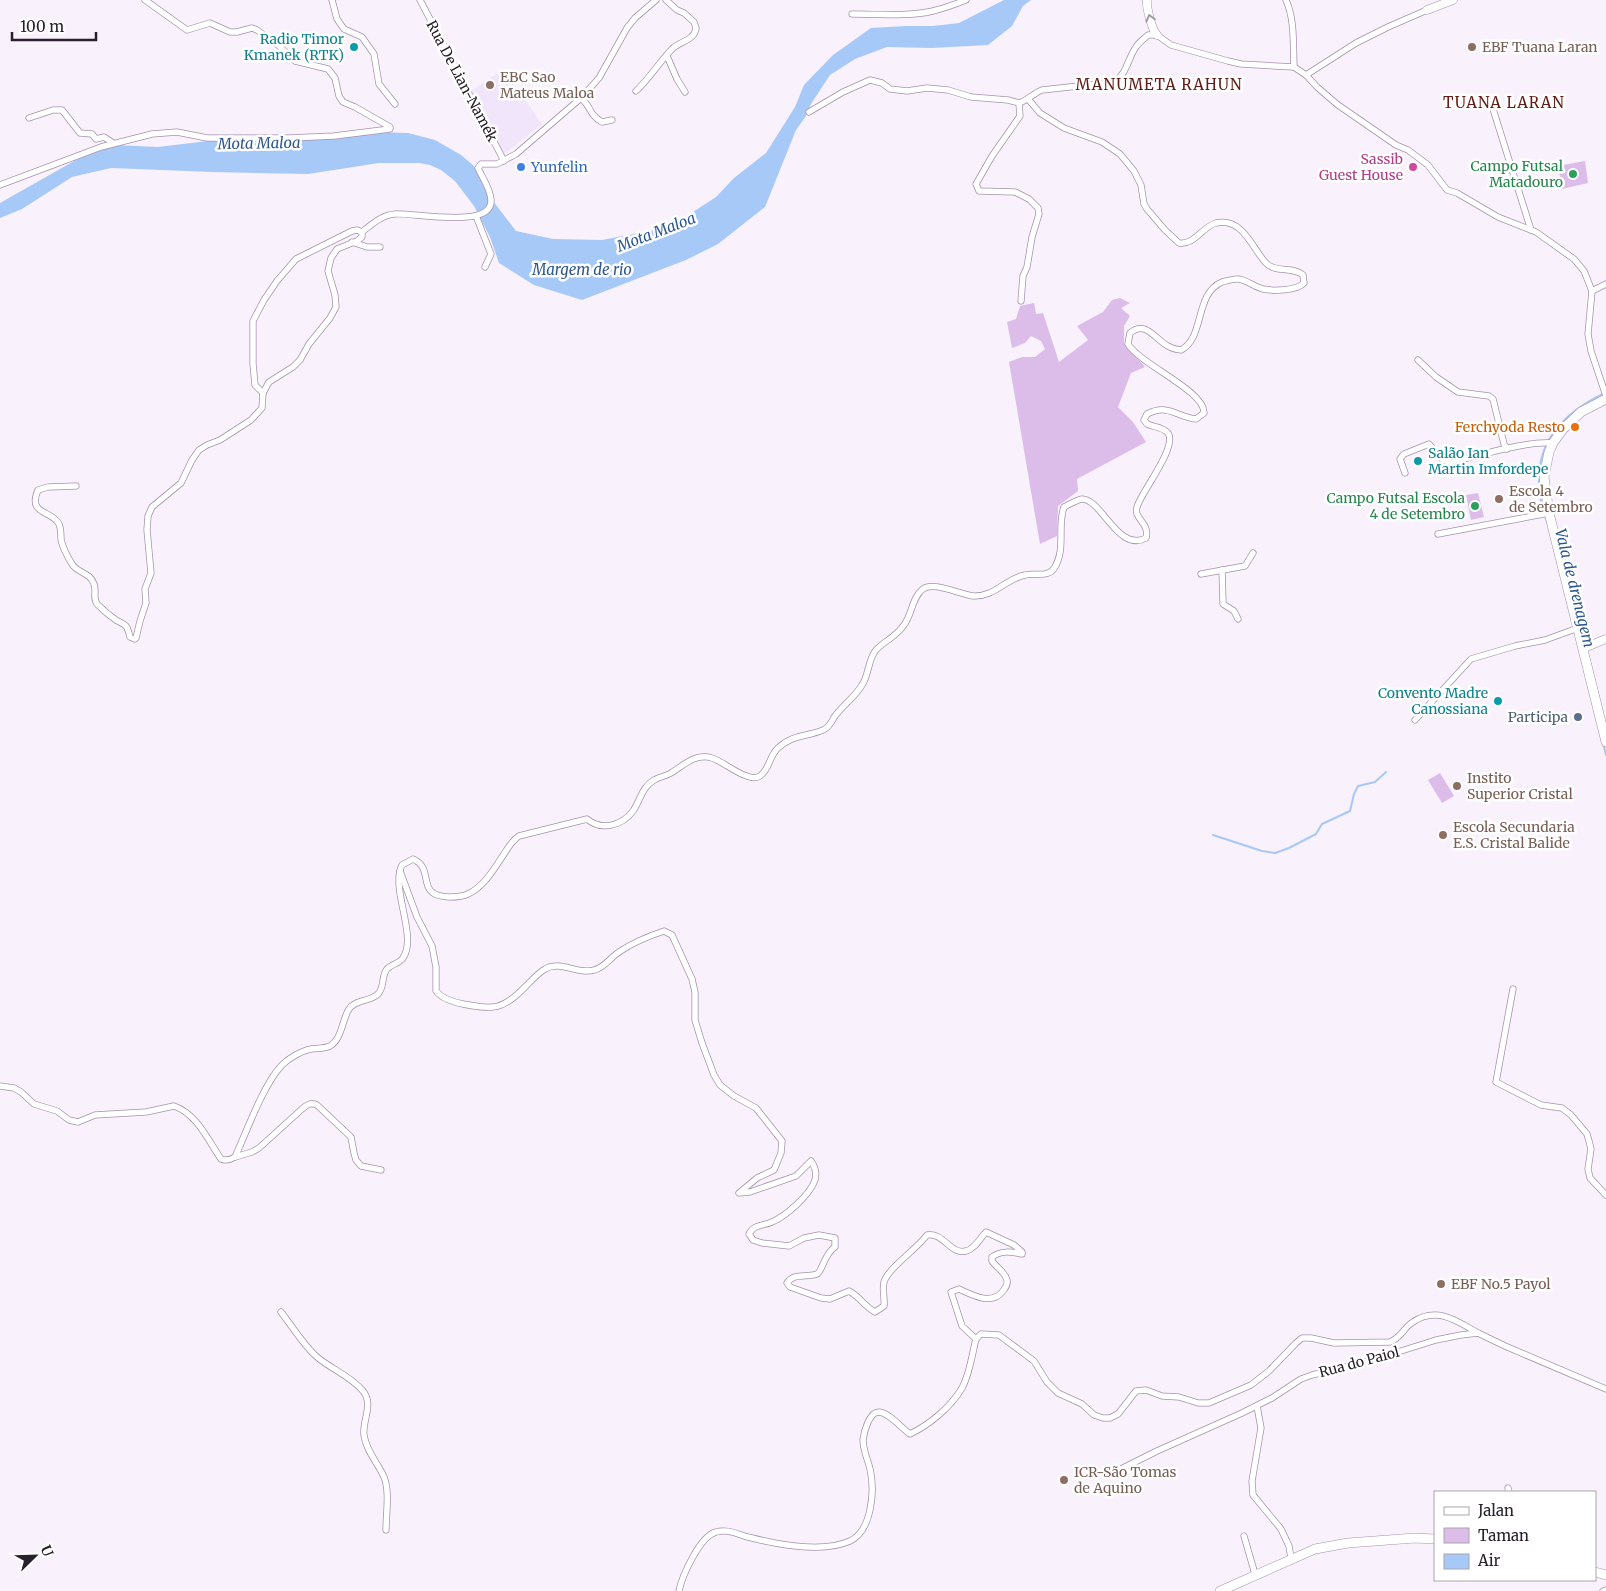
<svg xmlns="http://www.w3.org/2000/svg" width="1606" height="1591" viewBox="0 0 1606 1591" font-family="Merriweather,serif">
  <style>
    .education { fill: #f0e5fa }
    .green { fill: #dcbdea }
    .water { fill: #a7c9f7 }
    .lines { fill: none; stroke-linecap: round; stroke-linejoin: round }
    .stream { stroke: #a7c9f7; stroke-width: 2 }
    .minor-casing { stroke: #a592ad; stroke-width: 7 }
    .tertiary-casing { stroke: #a592ad; stroke-width: 9 }
    .secondary-casing { stroke: #a592ad; stroke-width: 10 }
    .primary-casing { stroke: #a592ad; stroke-width: 10 }
    .minor { stroke: #fff; stroke-width: 5.5 }
    .tertiary { stroke: #fff; stroke-width: 8 }
    .secondary { stroke: #fff; stroke-width: 9 }
    .primary { stroke: #fff; stroke-width: 9 }
    .oneway { stroke: #9e9ba0 }
    .culture-dot { fill: #0f9aa8; stroke: #fff; stroke-width: 2 }
    .education-dot { fill: #8d6e63; stroke: #fff; stroke-width: 2 }
    .shop-dot { fill: #3f7fe0; stroke: #fff; stroke-width: 2 }
    .hotel-dot { fill: #d1479c; stroke: #fff; stroke-width: 2 }
    .leisure-dot { fill: #2e9e5b; stroke: #fff; stroke-width: 2 }
    .food-dot { fill: #e8710a; stroke: #fff; stroke-width: 2 }
    .service-dot { fill: #5c6f8a; stroke: #fff; stroke-width: 2 }
    .labels { text-anchor: middle; dominant-baseline: central; stroke-width: 5; stroke-linejoin: round; paint-order: stroke }
    .culture-label { font-size: 14px; fill: #0d838f; stroke: #fff; text-anchor: end }
    .education-label { font-size: 14px; fill: #785e54; stroke: #fff; text-anchor: start }
    .street-label { font-size: 14px; fill: #28202b; stroke: #fff }
    .hotel-label { font-size: 14px; fill: #b23c85; stroke: #fff; text-anchor: end }
    .leisure-label { font-size: 14px; fill: #27864d; stroke: #fff; text-anchor: end }
    .shop-label { font-size: 14px; fill: #366cbe; stroke: #fff; text-anchor: start }
    .food-label { font-size: 14px; fill: #c56008; stroke: #fff; text-anchor: end }
    .service-label { font-size: 14px; fill: #4e5e75; stroke: #fff; text-anchor: end }
    .neighbourhood-label { font-size: 15px; letter-spacing: 1px; fill: #611d16; stroke: #fff }
    .water-label { font-size: 15px; font-style: italic; fill: #2c578f; stroke: #fff }
  </style>
  <rect width="100%" height="100%" fill="#f9f1fc"/>
  <path class="education" d="M 504,69 L 542,124 L 503,155 L 471,91 Z"/>
  <g class="green">
    <path d="M 1585,161 L 1588,183 L 1562,189 L 1558,166 Z"/>
    <path d="M 1120,298 L 1130,303 L 1121,308 L 1130,316 L 1124,326 L 1124,343 L 1145,367 L 1131,373 L 1118,407 L 1133,422 L 1146,442 L 1077,479 L 1078,491 L 1058,506 L 1057,536 L 1040,544 L 1009,362 L 1022,357 L 1035,357 L 1045,349 L 1041,341 L 1031,336 L 1025,343 L 1012,348 L 1007,322 L 1016,319 L 1020,306 L 1034,303 L 1036,314 L 1043,313 L 1059,362 L 1088,340 L 1077,326 L 1103,312 L 1112,300 Z"/>
    <path d="M 1478,493 L 1484,517 L 1471,520 L 1466,495 Z"/>
    <path d="M 1440,773 L 1454,796 L 1442,803 L 1428,780 Z"/>
  </g>
  <path class="water" d="M 1004,0 L 1031,0 L 1023,6 L 1012,26 L 988,45 L 932,48 L 887,47 L 855,59 L 830,75 L 811,104 L 806,116 L 796,130 L 765,207 L 718,244 L 686,260 L 582,300 L 534,285 L 499,263 L 490,237 L 474,206 L 455,181 L 441,170 L 430,165 L 419,163 L 379,163 L 308,174 L 212,172 L 111,168 L 72,177 L 22,209 L 0,218 L 0,203 L 76,160 L 114,145 L 158,147 L 216,140 L 246,144 L 374,132 L 408,133 L 435,140 L 461,155 L 474,166 L 486,192 L 516,231 L 553,239 L 602,240 L 676,226 L 693,212 L 716,197 L 734,178 L 766,153 L 795,107 L 804,85 L 833,55 L 871,28 L 906,26 L 933,26 L 959,23 Z"/>
  <g class="lines">
    <g class="stream">
      <path d="M 1548,525 C 1543,510 1538,495 1539,479 C 1539,437 1568,411 1603,394"/>
      <path d="M 1603,743 L 1606,755"/>
      <path d="M 1213,835 L 1262,851 L 1275,853 L 1289,848 L 1316,834 L 1322,824 L 1350,811 L 1354,794 L 1358,786 L 1375,782 L 1386,772"/>
    </g>
    <defs>
      <g id="minor">
        <path d="M 332,0 L 337,19 L 344,29 L 362,37 L 374,54 L 379,84 L 395,104"/>
        <path d="M 420,0 L 504,161"/>
        <path d="M 1286,0 C 1295,20 1293,45 1294,67"/>
        <path d="M 852,14 C 879,14 907,17 933,11 C 945,8 956,4 966,0"/>
        <path d="M 667,56 L 677,79 L 685,92"/>
        <path d="M 1306,75 L 1356,43 L 1388,27 L 1427,10"/>
        <path d="M 636,91 C 650,78 660,61 673,48 C 681,41 695,40 696,28 L 694,22 L 684,13 L 677,10 L 666,0"/>
        <path d="M 581,98 C 592,107 588,114 602,122 L 612,120"/>
        <path d="M 1019,103 L 1020,116 L 992,156 L 976,184 L 979,191 L 1015,192 L 1029,199 L 1038,208 L 1039,214 L 1032,237 L 1027,267 L 1023,276 L 1021,301"/>
        <path d="M 1493,109 L 1531,230"/>
        <path d="M 809,112 L 843,92 L 870,80 L 882,83 L 890,89 L 907,91 L 927,88 L 948,90 L 971,97 L 1008,100 L 1019,103 C 1028,100 1034,93 1042,90 L 1115,82 C 1127,73 1128,58 1136,47 C 1139,42 1144,39 1148,35 L 1157,35 L 1171,45 L 1228,61 L 1241,64 L 1294,67 L 1306,75 L 1317,87 L 1338,105 L 1396,145 L 1408,150 L 1428,165 L 1447,190 L 1457,193 L 1498,217 L 1536,232 L 1574,259 L 1584,271 L 1592,291 L 1588,334 L 1591,351 L 1606,396"/>
        <path d="M 29,118 L 53,110 L 62,110 L 80,133 L 92,134 L 96,139 L 104,137 L 113,143"/>
        <path d="M 0,185 L 101,147 L 152,134 L 177,132 L 207,138 L 289,138 L 334,136 L 390,129 L 390,127 L 355,107 L 343,102 L 339,96 L 335,78 L 328,69 L 295,61 L 278,45 L 257,30 L 252,28 L 237,32 L 230,32 L 210,23 L 187,30 L 145,0"/>
        <path d="M 476,216 L 491,254 L 485,267"/>
        <path d="M 352,242 L 367,247 L 380,247"/>
        <path d="M 1592,291 L 1606,284"/>
        <path d="M 1418,360 L 1436,377 L 1458,392 L 1489,396 L 1493,399 L 1504,444 L 1507,449"/>
        <path d="M 263,393 L 255,385 L 253,364 L 253,321 L 264,300 L 277,281 L 296,259 L 352,231 L 357,230 L 362,232"/>
        <path d="M 1405,473 L 1400,459 L 1404,454 L 1429,444 L 1443,460 L 1450,462 C 1479,456 1525,441 1553,443"/>
        <path d="M 76,486 L 48,487 L 38,490 C 27,515 52,510 59,524 C 61,529 61,534 61,539 C 62,546 68,558 72,564 C 77,573 90,572 94,584 C 97,591 92,599 98,605 C 103,610 110,616 116,620 C 119,622 123,623 126,626 C 128,629 129,633 130,637 L 135,639 L 136,638 L 140,621 L 146,603 L 145,589 L 151,573 L 147,530 L 148,516 L 152,507 L 181,483 L 192,460 L 199,450 L 207,445 L 220,440 L 251,420 L 262,408 L 263,393 L 269,382 L 293,367 L 300,360 L 309,344 L 330,318 L 336,307 L 335,295 L 328,271 L 331,258 L 337,249 L 357,241 L 362,237 L 362,232 C 372,224 382,215 395,214 C 411,212 493,230 491,200 C 491,190 482,177 478,168 L 481,164 L 497,164 L 516,154 L 581,98 L 599,78 L 627,28 L 635,18 L 656,0"/>
        <path d="M 1438,534 L 1549,513"/>
        <path d="M 1222,570 L 1223,604 L 1234,611 L 1238,619"/>
        <path d="M 1201,574 L 1245,566 L 1253,553"/>
        <path d="M 1415,720 L 1471,659 L 1515,646 L 1545,640 L 1578,628"/>
        <path d="M 400,871 L 417,917 L 432,946 L 436,967 L 436,991 C 442,999 453,1002 463,1004 C 493,1010 503,1010 525,987 C 531,981 537,974 545,969 C 561,960 578,975 594,970 C 604,968 610,958 619,952 C 632,943 649,936 664,931 L 672,935 L 692,979 L 695,992 L 695,1020 L 702,1043 L 714,1075 L 720,1085 L 734,1096 L 756,1108 L 782,1141 L 781,1153 L 774,1170 L 757,1178 L 739,1193 L 750,1192 L 796,1176 L 811,1161 C 815,1166 817,1174 815,1180 C 810,1195 786,1216 772,1222 C 763,1226 754,1224 749,1234 L 753,1240 L 762,1243 L 789,1246 L 804,1238 L 819,1235 L 835,1238 L 835,1247 C 824,1254 822,1272 817,1274 C 807,1278 794,1272 787,1283 L 790,1287 L 821,1298 L 830,1299 L 849,1291 C 859,1296 865,1307 875,1312 L 884,1306 C 885,1299 882,1290 884,1282 C 888,1268 917,1249 927,1235 C 944,1232 950,1255 966,1251 C 975,1249 980,1238 986,1232 L 1014,1245 L 1022,1252 L 1022,1254 C 1012,1252 1001,1250 992,1257 L 992,1261 C 996,1267 1005,1272 1007,1280 C 1008,1284 1006,1287 1003,1291 C 992,1306 972,1295 959,1289 L 951,1292 L 962,1326 L 976,1339"/>
        <path d="M 1513,989 L 1496,1082 L 1541,1105 L 1562,1108 L 1571,1115 L 1587,1134 L 1589,1141 L 1591,1149 L 1588,1169 L 1590,1178 L 1606,1195"/>
        <path d="M 0,1086 L 14,1088 L 21,1092 L 34,1104 L 57,1111 L 69,1120 L 78,1122 L 95,1115 L 146,1112 L 174,1106 C 197,1114 208,1140 221,1159 C 226,1161 230,1160 235,1157 C 247,1131 263,1085 282,1065 C 289,1058 301,1051 311,1049 C 317,1048 324,1049 330,1046 C 342,1039 342,1020 349,1009 C 356,999 370,1002 378,994 C 385,987 381,976 387,969 C 391,964 399,964 403,958 C 418,936 390,889 402,865 L 413,859 C 436,869 414,896 449,897 C 455,897 462,897 468,894 C 483,887 493,871 502,857 C 507,850 511,841 519,836 L 587,819 C 601,831 622,826 633,811 C 640,801 642,787 654,780 C 659,777 666,776 671,773 C 684,765 695,753 712,758 C 723,761 749,784 760,776 C 770,769 769,756 778,748 C 793,734 807,737 823,730 C 830,727 831,722 835,716 C 843,705 855,697 862,685 C 869,675 868,659 876,650 C 884,641 895,638 904,625 C 912,615 912,597 923,589 C 933,581 959,594 973,596 C 995,597 1005,579 1025,575 C 1035,572 1048,579 1055,567 C 1066,548 1057,526 1064,507 C 1070,504 1076,500 1082,499 C 1102,499 1118,553 1146,538 C 1150,522 1133,519 1137,507 C 1141,492 1178,447 1168,433 C 1163,427 1153,427 1147,424 L 1144,420 L 1147,414 C 1169,403 1176,417 1196,419 L 1204,413 C 1205,391 1141,365 1128,344 L 1130,333 C 1150,317 1157,349 1181,350 C 1205,338 1194,294 1222,282 C 1226,281 1233,279 1237,279 C 1246,279 1254,287 1263,289 C 1274,291 1296,291 1304,283 L 1303,275 C 1292,266 1277,273 1267,264 C 1253,251 1244,217 1216,223 C 1202,227 1195,245 1179,243 L 1165,230 L 1147,209 L 1144,204 L 1141,185 L 1134,171 L 1120,154 L 1102,142 L 1064,128 L 1040,113 L 1028,99"/>
        <path d="M 235,1157 L 252,1152 L 259,1148 L 302,1109 C 307,1105 310,1102 317,1105 L 351,1137 L 354,1153 L 356,1160 L 361,1166 L 381,1170"/>
        <path d="M 281,1312 C 292,1326 304,1346 317,1357 C 331,1369 351,1376 363,1391 C 374,1404 362,1421 364,1435 C 366,1451 378,1463 384,1477 C 390,1492 386,1513 386,1530"/>
        <path d="M 1257,1406 L 1261,1428 L 1252,1481 L 1253,1495 L 1281,1529 L 1289,1546 L 1291,1558"/>
        <path d="M 1121,1469 L 1157,1451 L 1242,1413 L 1272,1398 L 1301,1379 L 1312,1375 L 1369,1361 L 1436,1340 L 1461,1335 L 1478,1333 L 1505,1346 L 1606,1389"/>
        <path d="M 1508,1488 L 1509,1492"/>
        <path d="M 1244,1536 L 1255,1574"/>
        <path d="M 679,1591 C 682,1576 700,1536 716,1532 C 729,1528 740,1536 752,1538 C 780,1545 823,1553 850,1541 C 872,1531 875,1490 870,1469 C 868,1460 863,1450 863,1440 C 864,1432 869,1412 879,1412 C 890,1413 901,1428 910,1434 C 929,1425 951,1407 962,1388 C 970,1374 972,1354 976,1339 L 981,1334 L 999,1335 L 1034,1361 L 1047,1382 L 1058,1393 L 1082,1404 L 1094,1415 L 1103,1418 L 1110,1418 L 1118,1414 L 1136,1391 L 1146,1390 L 1162,1396 L 1179,1397 L 1198,1403 L 1209,1403 L 1251,1385 L 1269,1371 L 1296,1343 L 1302,1338 L 1311,1338 L 1334,1343 L 1390,1342 C 1402,1337 1403,1328 1413,1322 C 1437,1306 1457,1321 1478,1333"/>
        <path d="M 1603,1591 L 1606,1590"/>
      </g>
      <g id="tertiary">
        <path d="M 1147,0 C 1146,7 1152,30 1157,35"/>
        <path d="M 1427,10 L 1453,0"/>
        <path d="M 1584,648 L 1606,639"/>
      </g>
      <path id="secondary" d="M 1606,399 L 1581,412 L 1563,429 L 1553,443 L 1549,452 L 1544,477 L 1549,513 L 1606,742"/>
      <g id="primary">
        <path d="M 1595,1572 L 1606,1575"/>
        <path d="M 1220,1591 L 1315,1549 L 1348,1543 L 1415,1538 L 1435,1539"/>
      </g>
    </defs>
    <use href="#minor" class="minor-casing"/>
    <use href="#tertiary" class="tertiary-casing"/>
    <use href="#secondary" class="secondary-casing"/>
    <use href="#primary" class="primary-casing"/>
    <use href="#minor" class="minor"/>
    <use href="#tertiary" class="tertiary"/>
    <use href="#secondary" class="secondary"/>
    <use href="#primary" class="primary"/>
  </g>
  <defs><path id="oneway-chevron" d="M-2-3.5L2.5 0L-2 3.5" fill="none" stroke-width="1.6" stroke-linecap="round" stroke-linejoin="round" transform="scale(1.25)"/></defs>
  <use class="oneway" href="#oneway-chevron" transform="translate(1150 18) rotate(-105)"/>
  <g class="culture-dot">
    <circle cx="354" cy="47" r="5"/>
    <circle cx="1418" cy="461" r="5"/>
    <circle cx="1498" cy="701" r="5"/>
  </g>
  <g class="education-dot">
    <circle cx="1472" cy="47" r="5"/>
    <circle cx="490" cy="85" r="5"/>
    <circle cx="1499" cy="499" r="5"/>
    <circle cx="1457" cy="786" r="5"/>
    <circle cx="1443" cy="835" r="5"/>
    <circle cx="1441" cy="1284" r="5"/>
    <circle cx="1064" cy="1480" r="5"/>
  </g>
  <circle class="shop-dot" cx="521" cy="167" r="5"/>
  <circle class="hotel-dot" cx="1413" cy="167" r="5"/>
  <g class="leisure-dot">
    <circle cx="1573" cy="174" r="5"/>
    <circle cx="1475" cy="506" r="5"/>
  </g>
  <circle class="food-dot" cx="1575" cy="427" r="5"/>
  <circle class="service-dot" cx="1578" cy="717" r="5"/>
  <g class="labels">
    <g class="culture-label">
      <text x="344" y="39">Radio Timor<tspan x="344" dy="16">Kmanek (RTK)</tspan></text>
      <text x="1428" y="453" text-anchor="start">Salão Ian<tspan x="1428" dy="16">Martin Imfordepe</tspan></text>
      <text x="1488" y="693">Convento Madre<tspan x="1488" dy="16">Canossiana</tspan></text>
    </g>
    <g class="education-label">
      <text x="1482" y="47">EBF Tuana Laran</text>
      <text x="500" y="77">EBC Sao<tspan x="500" dy="16">Mateus Maloa</tspan></text>
      <text x="1509" y="491">Escola 4<tspan x="1509" dy="16">de Setembro</tspan></text>
      <text x="1467" y="778">Instito<tspan x="1467" dy="16">Superior Cristal</tspan></text>
      <text x="1453" y="827">Escola Secundaria<tspan x="1453" dy="16">E.S. Cristal Balide</tspan></text>
      <text x="1451" y="1284">EBF No.5 Payol</text>
      <text x="1074" y="1472">ICR-São Tomas<tspan x="1074" dy="16">de Aquino</tspan></text>
    </g>
    <g class="street-label">
      <text transform="translate(462 81) rotate(62)">Rua De Lian-Namék</text>
      <text transform="translate(1359 1362) rotate(-15)">Rua do Paiol</text>
    </g>
    <g class="hotel-label">
      <text x="1403" y="159">Sassib<tspan x="1403" dy="16">Guest House</tspan></text>
    </g>
    <g class="leisure-label">
      <text x="1563" y="166">Campo Futsal<tspan x="1563" dy="16">Matadouro</tspan></text>
      <text x="1465" y="498">Campo Futsal Escola<tspan x="1465" dy="16">4 de Setembro</tspan></text>
    </g>
    <g class="shop-label">
      <text x="531" y="167">Yunfelin</text>
    </g>
    <g class="food-label">
      <text x="1565" y="427">Ferchyoda Resto</text>
    </g>
    <g class="service-label">
      <text x="1568" y="717">Participa</text>
    </g>
    <g class="neighbourhood-label">
      <text x="1159" y="84">MANUMETA RAHUN</text>
      <text x="1504" y="102">TUANA LARAN</text>
    </g>
    <g class="water-label">
      <text transform="translate(259 143) rotate(-1)">Mota Maloa</text>
      <text transform="translate(656 232) rotate(-21)">Mota Maloa</text>
      <text x="582" y="269">Margem de rio</text>
      <text transform="translate(1575 588) rotate(76)">Vala de drenagem</text>
    </g>
  </g>
  <rect x="1434" y="1491" width="162" height="90" fill="#ffffff" stroke="#a9a6aa"/>
  <rect x="1444" y="1507" width="25" height="8" fill="#ffffff" stroke="#a9a6aa"/>
  <text x="1478" y="1516" font-size="15" fill="#28202b">Jalan</text>
  <rect x="1444" y="1528" width="25" height="15" fill="#dcbdea" stroke="#a9a6aa"/>
  <text x="1478" y="1541" font-size="15" fill="#28202b">Taman</text>
  <rect x="1444" y="1554" width="25" height="15" fill="#a7c9f7" stroke="#a9a6aa"/>
  <text x="1478" y="1566" font-size="15" fill="#28202b">Air</text>
  <g transform="translate(35 1556) rotate(67)" stroke="#ffffff" stroke-width="4" paint-order="stroke">
  <path d="M0-4L9 19L0 12L-9 19Z" fill="#28202b"/>
  <text y="-8" font-size="14" font-weight="bold" text-anchor="middle" fill="#28202b">U</text>
  </g>
  <path d="M12 32v8h84v-8" fill="none" stroke="#28202b" stroke-width="2.5"/>
  <text x="20" y="32" font-size="15" fill="#28202b" stroke="#ffffff" stroke-width="4" paint-order="stroke">100 m</text>
</svg>
